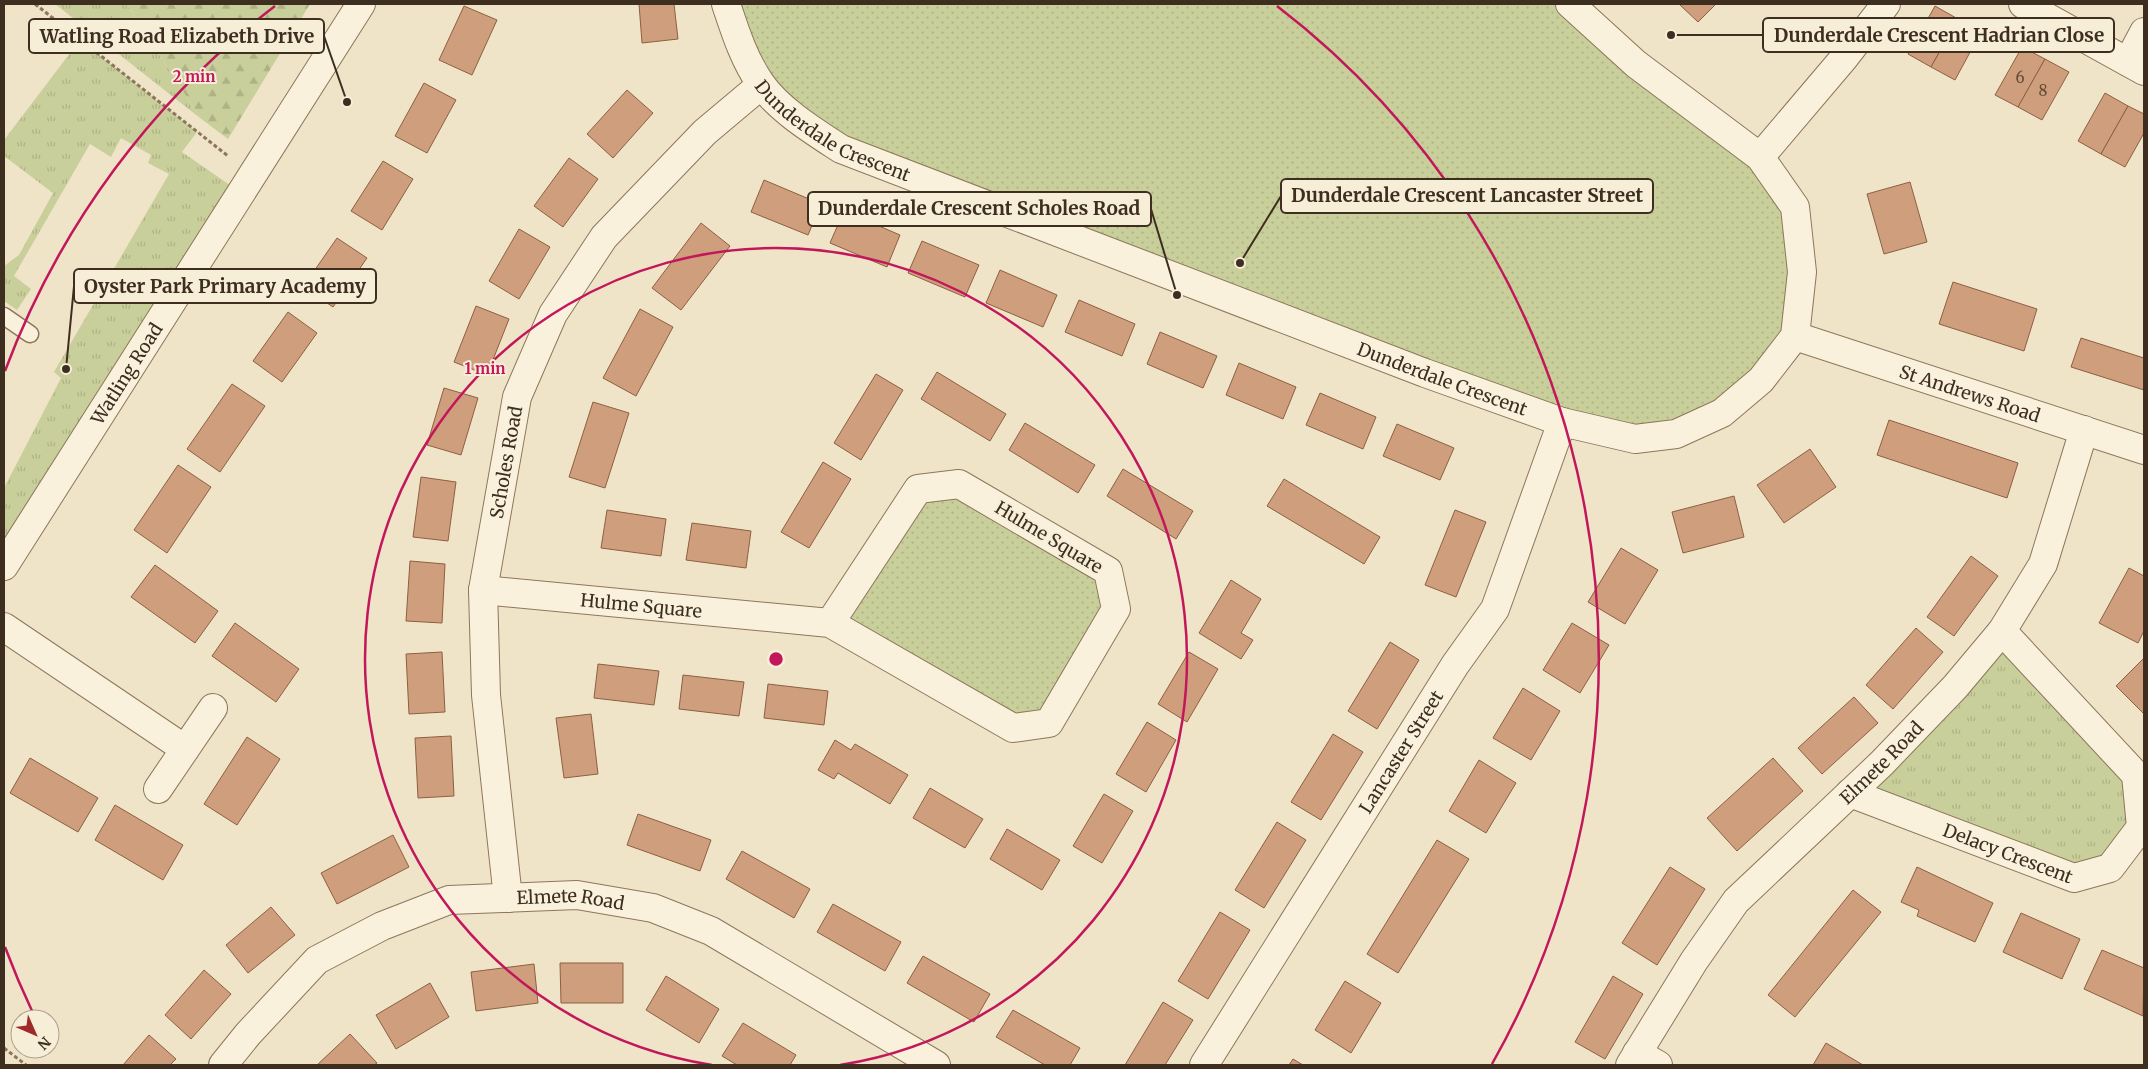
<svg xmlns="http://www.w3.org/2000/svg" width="2148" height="1069" viewBox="0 0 2148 1069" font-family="Merriweather,serif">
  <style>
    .grass { fill: url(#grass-tufts) }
    .forest { fill: url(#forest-firs) }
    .park { fill: url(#park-dots) }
    .building { fill: #cf9f7d; stroke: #8d5f41 }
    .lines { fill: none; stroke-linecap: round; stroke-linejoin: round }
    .service-casing { stroke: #8d765c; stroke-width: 19 }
    .minor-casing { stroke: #8d765c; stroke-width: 30 }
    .path { stroke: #8d765c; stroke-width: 3; stroke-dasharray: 4 2.5; stroke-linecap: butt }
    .service { stroke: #faf1dc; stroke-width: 16 }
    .minor { stroke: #faf1dc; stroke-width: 28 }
    .ring { fill: none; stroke: #c2185b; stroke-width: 2.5 }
    .labels { text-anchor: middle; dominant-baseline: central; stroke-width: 4; stroke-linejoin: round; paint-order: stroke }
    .number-label { font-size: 15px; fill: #624a37 }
    .street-label { font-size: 18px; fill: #3d2e20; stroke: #f7eed8 }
    .centre { fill: #c2185b; stroke: #f7eed8; stroke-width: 2.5 }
    .ring-label { font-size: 15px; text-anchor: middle; font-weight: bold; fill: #c2185b; stroke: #f7eed8; stroke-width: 4; stroke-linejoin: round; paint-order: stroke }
    .leader { fill: none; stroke: #3d2e20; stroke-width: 2 }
    .callout-dot { fill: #3d2e20; stroke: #f7eed8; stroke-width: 2 }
    .callout { fill: #f7eed8; stroke: #3d2e20; stroke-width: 2 }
    .callout-label { font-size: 19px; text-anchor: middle; font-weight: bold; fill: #3d2e20 }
  </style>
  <defs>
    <pattern id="grass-tufts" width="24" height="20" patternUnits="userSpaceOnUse" patternTransform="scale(1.25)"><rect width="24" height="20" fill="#c9cf9b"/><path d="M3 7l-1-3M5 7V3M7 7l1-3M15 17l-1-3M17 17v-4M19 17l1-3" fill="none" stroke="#aeb285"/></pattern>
    <pattern id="forest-firs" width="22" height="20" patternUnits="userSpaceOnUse" patternTransform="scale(1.25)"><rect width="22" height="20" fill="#c9cf9b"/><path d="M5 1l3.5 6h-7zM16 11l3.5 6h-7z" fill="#aeb285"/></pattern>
    <pattern id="park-dots" width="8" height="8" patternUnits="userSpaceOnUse" patternTransform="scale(1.25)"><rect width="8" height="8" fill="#c9cf9b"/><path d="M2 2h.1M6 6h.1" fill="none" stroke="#aeb285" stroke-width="1.8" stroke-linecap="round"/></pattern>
  </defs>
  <rect width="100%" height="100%" fill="#f0e4c8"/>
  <g class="grass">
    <path d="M 55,4 L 127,4 L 200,118 Z"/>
    <path d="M 80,40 L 197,132 L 182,152 L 240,192 L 4,547 L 4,488 L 61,378 L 54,372 L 169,174 L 148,163 L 151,155 L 121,138 L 111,157 L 90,144 L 14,276 L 31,289 L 17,310 L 4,301 L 4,266 L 19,255 L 53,193 L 4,156 L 4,140 Z"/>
    <path d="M 2002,631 L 2136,775 L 2141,827 L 2074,878 L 1850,793 Z"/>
  </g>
  <path class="forest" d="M 127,4 L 310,4 L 228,139 L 200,118 Z"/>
  <g class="park">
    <path d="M 726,4 L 1570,4 L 1760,157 L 1795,207 L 1795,336 L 1761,380 L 1635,439 L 795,119 Z"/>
    <path d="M 959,484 L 1108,571 L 1116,609 L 1049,723 L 1013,728 L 830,623 L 918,489 Z"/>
  </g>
  <g class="building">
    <path d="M 639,4 L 674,4 L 678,39 L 642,43 Z"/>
    <path d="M 1679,4 L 1716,4 L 1698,22 Z"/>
    <path d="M 464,6 L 497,20 L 472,75 L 439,60 Z"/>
    <path d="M 1935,6 L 1958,19 L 1931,67 L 1908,54 Z"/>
    <path d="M 1958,19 L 1981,32 L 1955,80 L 1931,67 Z"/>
    <path d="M 2022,47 L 2045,59 L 2018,107 L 1995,95 Z"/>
    <path d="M 2045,59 L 2069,72 L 2042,120 L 2018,107 Z"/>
    <path d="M 424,83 L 456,100 L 427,153 L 395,136 Z"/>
    <path d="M 627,90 L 653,113 L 613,158 L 587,134 Z"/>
    <path d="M 2105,93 L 2128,106 L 2101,154 L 2078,141 Z"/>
    <path d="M 2128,106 L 2144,114 L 2144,133 L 2125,167 L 2101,154 Z"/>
    <path d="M 569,158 L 598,179 L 563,227 L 534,206 Z"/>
    <path d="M 383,161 L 413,179 L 382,230 L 351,211 Z"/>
    <path d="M 764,180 L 821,204 L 808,235 L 751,212 Z"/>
    <path d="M 1910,182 L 1927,242 L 1884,254 L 1867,194 Z"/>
    <path d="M 844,211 L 900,235 L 887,267 L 830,243 Z"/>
    <path d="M 701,223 L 730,246 L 681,310 L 652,288 Z"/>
    <path d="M 519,229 L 550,247 L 519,299 L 489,281 Z"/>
    <path d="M 337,238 L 367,258 L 333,307 L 303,287 Z"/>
    <path d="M 922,241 L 979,265 L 965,297 L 908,273 Z"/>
    <path d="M 1000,270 L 1057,295 L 1043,327 L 986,303 Z"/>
    <path d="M 1953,282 L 2037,309 L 2024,351 L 1939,324 Z"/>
    <path d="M 1079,300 L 1135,324 L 1122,356 L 1065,332 Z"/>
    <path d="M 476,306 L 509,319 L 487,375 L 454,362 Z"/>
    <path d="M 640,309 L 673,327 L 636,396 L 603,378 Z"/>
    <path d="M 288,312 L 317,333 L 282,382 L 253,361 Z"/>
    <path d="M 1160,332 L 1217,356 L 1203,388 L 1147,364 Z"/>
    <path d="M 2081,338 L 2144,358 L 2144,390 L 2071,367 Z"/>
    <path d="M 1239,363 L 1296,387 L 1283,419 L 1226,395 Z"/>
    <path d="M 937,372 L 1006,414 L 990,441 L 921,399 Z"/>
    <path d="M 876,374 L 903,390 L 861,460 L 834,443 Z"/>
    <path d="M 232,384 L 265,406 L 220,472 L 187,449 Z"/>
    <path d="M 444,388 L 478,398 L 461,455 L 427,445 Z"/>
    <path d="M 1320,393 L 1376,417 L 1363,449 L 1306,425 Z"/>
    <path d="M 593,402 L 629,413 L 605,488 L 569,477 Z"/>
    <path d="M 1889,420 L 2018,463 L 2007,498 L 1877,455 Z"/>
    <path d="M 1025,423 L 1095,465 L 1078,493 L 1009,450 Z"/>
    <path d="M 1397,424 L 1454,448 L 1440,480 L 1383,456 Z"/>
    <path d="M 1810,449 L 1836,487 L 1784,523 L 1757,485 Z"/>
    <path d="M 823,462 L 851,479 L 809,548 L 781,532 Z"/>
    <path d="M 178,465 L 211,487 L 167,553 L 134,530 Z"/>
    <path d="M 1123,469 L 1193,511 L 1176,539 L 1107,496 Z"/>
    <path d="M 421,477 L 456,482 L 448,541 L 413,537 Z"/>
    <path d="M 1284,479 L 1380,537 L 1364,564 L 1267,506 Z"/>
    <path d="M 1734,496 L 1744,537 L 1683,553 L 1672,512 Z"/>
    <path d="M 607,510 L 666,519 L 661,556 L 601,548 Z"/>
    <path d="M 1455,510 L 1486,522 L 1456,597 L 1425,585 Z"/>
    <path d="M 692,523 L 751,531 L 746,568 L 686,560 Z"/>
    <path d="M 1621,548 L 1658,570 L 1625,624 L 1588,602 Z"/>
    <path d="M 1971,556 L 1998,576 L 1954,636 L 1927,617 Z"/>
    <path d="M 410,561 L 445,564 L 442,623 L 406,621 Z"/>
    <path d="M 155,565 L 218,611 L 195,643 L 131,597 Z"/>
    <path d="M 2129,568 L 2144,576 L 2144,631 L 2138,643 L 2099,623 Z"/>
    <path d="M 1231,580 L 1261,599 L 1241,633 L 1253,640 L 1241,659 L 1199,633 Z"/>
    <path d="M 235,623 L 299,669 L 276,702 L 212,656 Z"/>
    <path d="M 1572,623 L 1609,645 L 1580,693 L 1543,670 Z"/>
    <path d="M 1916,628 L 1943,652 L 1893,709 L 1866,685 Z"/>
    <path d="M 1390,642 L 1419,660 L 1377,729 L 1348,711 Z"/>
    <path d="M 442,652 L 445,712 L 409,714 L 406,654 Z"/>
    <path d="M 1189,652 L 1218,669 L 1187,722 L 1158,704 Z"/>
    <path d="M 2144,658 L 2144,714 L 2116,686 Z"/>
    <path d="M 598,664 L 659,671 L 654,705 L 594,698 Z"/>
    <path d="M 683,675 L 744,682 L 739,716 L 679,709 Z"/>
    <path d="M 768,684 L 828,691 L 824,725 L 764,718 Z"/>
    <path d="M 1523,688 L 1560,711 L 1531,760 L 1493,738 Z"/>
    <path d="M 1854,697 L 1878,723 L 1822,774 L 1798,748 Z"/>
    <path d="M 591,714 L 598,774 L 564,778 L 556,718 Z"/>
    <path d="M 1147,722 L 1176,740 L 1146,792 L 1116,774 Z"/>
    <path d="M 1333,734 L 1363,752 L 1321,820 L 1291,802 Z"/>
    <path d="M 451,736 L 454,796 L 418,798 L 415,738 Z"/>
    <path d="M 247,737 L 280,759 L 237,825 L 204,804 Z"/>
    <path d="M 835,740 L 851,750 L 855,744 L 908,775 L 890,804 L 838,773 L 834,779 L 818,770 Z"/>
    <path d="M 30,758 L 98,798 L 78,832 L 10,793 Z"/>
    <path d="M 1773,758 L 1803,791 L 1737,851 L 1707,818 Z"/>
    <path d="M 1479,760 L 1516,783 L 1486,833 L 1449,811 Z"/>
    <path d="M 930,788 L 983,819 L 965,848 L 913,818 Z"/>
    <path d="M 1104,794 L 1133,811 L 1102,863 L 1073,846 Z"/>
    <path d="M 115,805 L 183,845 L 163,880 L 95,840 Z"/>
    <path d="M 638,814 L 711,840 L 700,871 L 627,845 Z"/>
    <path d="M 1277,822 L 1306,840 L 1264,908 L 1235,890 Z"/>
    <path d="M 1007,829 L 1060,860 L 1042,890 L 990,859 Z"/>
    <path d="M 393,835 L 409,867 L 337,904 L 321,873 Z"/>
    <path d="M 1437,840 L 1469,859 L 1398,973 L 1367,954 Z"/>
    <path d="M 742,851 L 810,889 L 794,918 L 726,879 Z"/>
    <path d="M 1670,867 L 1705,889 L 1657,965 L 1622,943 Z"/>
    <path d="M 1917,867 L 1993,903 L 1975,942 L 1917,916 L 1919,910 L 1901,902 Z"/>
    <path d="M 1853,890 L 1881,912 L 1795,1017 L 1768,995 Z"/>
    <path d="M 833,904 L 901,942 L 885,971 L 817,932 Z"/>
    <path d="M 271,907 L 295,935 L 248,973 L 226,945 Z"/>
    <path d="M 1220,912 L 1250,930 L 1208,999 L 1178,981 Z"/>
    <path d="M 2021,913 L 2080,939 L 2062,979 L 2003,952 Z"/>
    <path d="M 2102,950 L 2144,968 L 2143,1016 L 2084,989 Z"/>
    <path d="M 923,956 L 990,994 L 974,1022 L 907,983 Z"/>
    <path d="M 560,963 L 623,963 L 623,1003 L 561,1003 Z"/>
    <path d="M 534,964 L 538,1003 L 476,1011 L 471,972 Z"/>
    <path d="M 204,970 L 231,994 L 191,1039 L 165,1015 Z"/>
    <path d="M 666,976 L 719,1009 L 699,1043 L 646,1010 Z"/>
    <path d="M 1613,976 L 1643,994 L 1605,1059 L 1575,1042 Z"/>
    <path d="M 1345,981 L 1381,1003 L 1351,1053 L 1315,1030 Z"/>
    <path d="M 430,983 L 449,1017 L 396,1049 L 376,1015 Z"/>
    <path d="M 1163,1002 L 1193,1020 L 1165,1065 L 1125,1065 Z"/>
    <path d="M 1013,1010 L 1080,1048 L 1070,1065 L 1045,1065 L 996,1037 Z"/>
    <path d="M 743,1023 L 796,1055 L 790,1065 L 737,1065 L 722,1056 Z"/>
    <path d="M 350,1034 L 377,1063 L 374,1065 L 317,1065 Z"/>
    <path d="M 149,1035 L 176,1059 L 170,1065 L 123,1065 Z"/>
    <path d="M 1826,1043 L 1863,1065 L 1813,1065 Z"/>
    <path d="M 1293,1059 L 1303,1065 L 1289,1065 Z"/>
  </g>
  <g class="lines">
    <defs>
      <path id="service" d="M 4,316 L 30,334"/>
      <g id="minor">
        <path id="s1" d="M 726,4 C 735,31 744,60 761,84 C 779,110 815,132 841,149 L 1425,373 L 1562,422 L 1635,439 L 1676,434 L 1722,413 L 1761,380 L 1795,336 L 1802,272 L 1795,207 L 1760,157 L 1636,64 L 1570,4"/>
        <path d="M 2023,4 L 2144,71"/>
        <path d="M 2128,62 L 2144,32"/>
        <path d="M 1760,157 L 1844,58 L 1886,4"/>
        <path id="s2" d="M 1795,336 L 2144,450"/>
        <path id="s3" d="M 4,566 L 361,4"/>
        <path id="s4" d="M 483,590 L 830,623 L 1013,728 L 1049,723 L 1116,609 L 1108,571 L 959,484 L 918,489 L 830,623"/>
        <path d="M 4,627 L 185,749"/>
        <path d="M 158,789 L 213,708"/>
        <path id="s5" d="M 1850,793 L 2074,878 L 2110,868 L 2141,827 L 2136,775 L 2002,631"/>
        <path id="s6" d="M 508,898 L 486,695 L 483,590 L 517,397 L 553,314 L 604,237 L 705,132 L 761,85"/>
        <path d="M 1637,1053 L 1658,1065"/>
        <path id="s7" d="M 223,1065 L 248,1034 L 317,960 L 382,926 L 449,900 L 577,895 L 653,908 L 711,931 L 936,1065"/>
        <path id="s8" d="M 1204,1065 L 1455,665 L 1495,609 L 1562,422"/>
        <path id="s9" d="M 1630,1065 L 1694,961 L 1736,901 L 1882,763 L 1955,687 L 2002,631 L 2043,564 L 2084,430"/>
      </g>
    </defs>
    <use href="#service" class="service-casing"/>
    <use href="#minor" class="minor-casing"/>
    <g class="path">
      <path d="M 35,4 L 228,156"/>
      <path d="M 4,1048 L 26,1065"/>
    </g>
    <use href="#service" class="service"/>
    <use href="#minor" class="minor"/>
  </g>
  <g class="ring">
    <path d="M712 1065A411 411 0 1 1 840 1065"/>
    <path d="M33 1013A823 823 0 0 1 5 947M5 371A823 823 0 0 1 275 6M1277 6A823 823 0 0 1 1492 1064"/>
  </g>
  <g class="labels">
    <g class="number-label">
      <text x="2020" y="77">6</text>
      <text x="2043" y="90">8</text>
    </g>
    <g class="street-label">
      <text stroke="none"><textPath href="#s1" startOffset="175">Dunderdale Crescent</textPath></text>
      <text stroke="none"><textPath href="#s3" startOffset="228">Watling Road</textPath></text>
      <text stroke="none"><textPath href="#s1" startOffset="835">Dunderdale Crescent</textPath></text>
      <text stroke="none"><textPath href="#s2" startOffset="184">St Andrews Road</textPath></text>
      <text stroke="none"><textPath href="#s6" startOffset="439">Scholes Road</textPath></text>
      <text transform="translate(1049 537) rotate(31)">Hulme Square</text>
      <text stroke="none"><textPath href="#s4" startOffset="159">Hulme Square</textPath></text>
      <text stroke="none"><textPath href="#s8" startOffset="370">Lancaster Street</textPath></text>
      <text stroke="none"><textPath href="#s9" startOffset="396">Elmete Road</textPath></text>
      <text stroke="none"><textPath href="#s5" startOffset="169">Delacy Crescent</textPath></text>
      <text stroke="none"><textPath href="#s7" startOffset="408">Elmete Road</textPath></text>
    </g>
  </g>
  <circle cx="776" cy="659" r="8" class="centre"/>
  <g class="ring-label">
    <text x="194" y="82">2 min</text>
    <text x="485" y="374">1 min</text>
  </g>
  <path class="leader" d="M1671 35L1763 35M347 102L324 36M1240 263L1281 196M1177 295L1151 209M66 369L74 286"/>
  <g class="callout-dot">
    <circle cx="1671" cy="35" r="5"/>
    <circle cx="347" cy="102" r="5"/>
    <circle cx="1240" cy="263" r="5"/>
    <circle cx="1177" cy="295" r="5"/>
    <circle cx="66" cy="369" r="5"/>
  </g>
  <g class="callout">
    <rect x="1763" y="18" width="351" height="34" rx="5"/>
    <rect x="29" y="19" width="295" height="34" rx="5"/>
    <rect x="1281" y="179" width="372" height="34" rx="5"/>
    <rect x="808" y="192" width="343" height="34" rx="5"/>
    <rect x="74" y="269" width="302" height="34" rx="5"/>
  </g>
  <g class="callout-label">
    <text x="1939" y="42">Dunderdale Crescent Hadrian Close</text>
    <text x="177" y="43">Watling Road Elizabeth Drive</text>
    <text x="1467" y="202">Dunderdale Crescent Lancaster Street</text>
    <text x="979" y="215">Dunderdale Crescent Scholes Road</text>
    <text x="225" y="293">Oyster Park Primary Academy</text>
  </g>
  <rect width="2148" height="1069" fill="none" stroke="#3d2e20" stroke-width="10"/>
  <g transform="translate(35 1034) rotate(135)"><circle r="24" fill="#f7eed8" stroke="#ada18e"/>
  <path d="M0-4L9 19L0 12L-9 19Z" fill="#9e2a2b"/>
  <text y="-8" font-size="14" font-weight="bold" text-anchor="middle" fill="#3d2e20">N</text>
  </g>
</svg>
